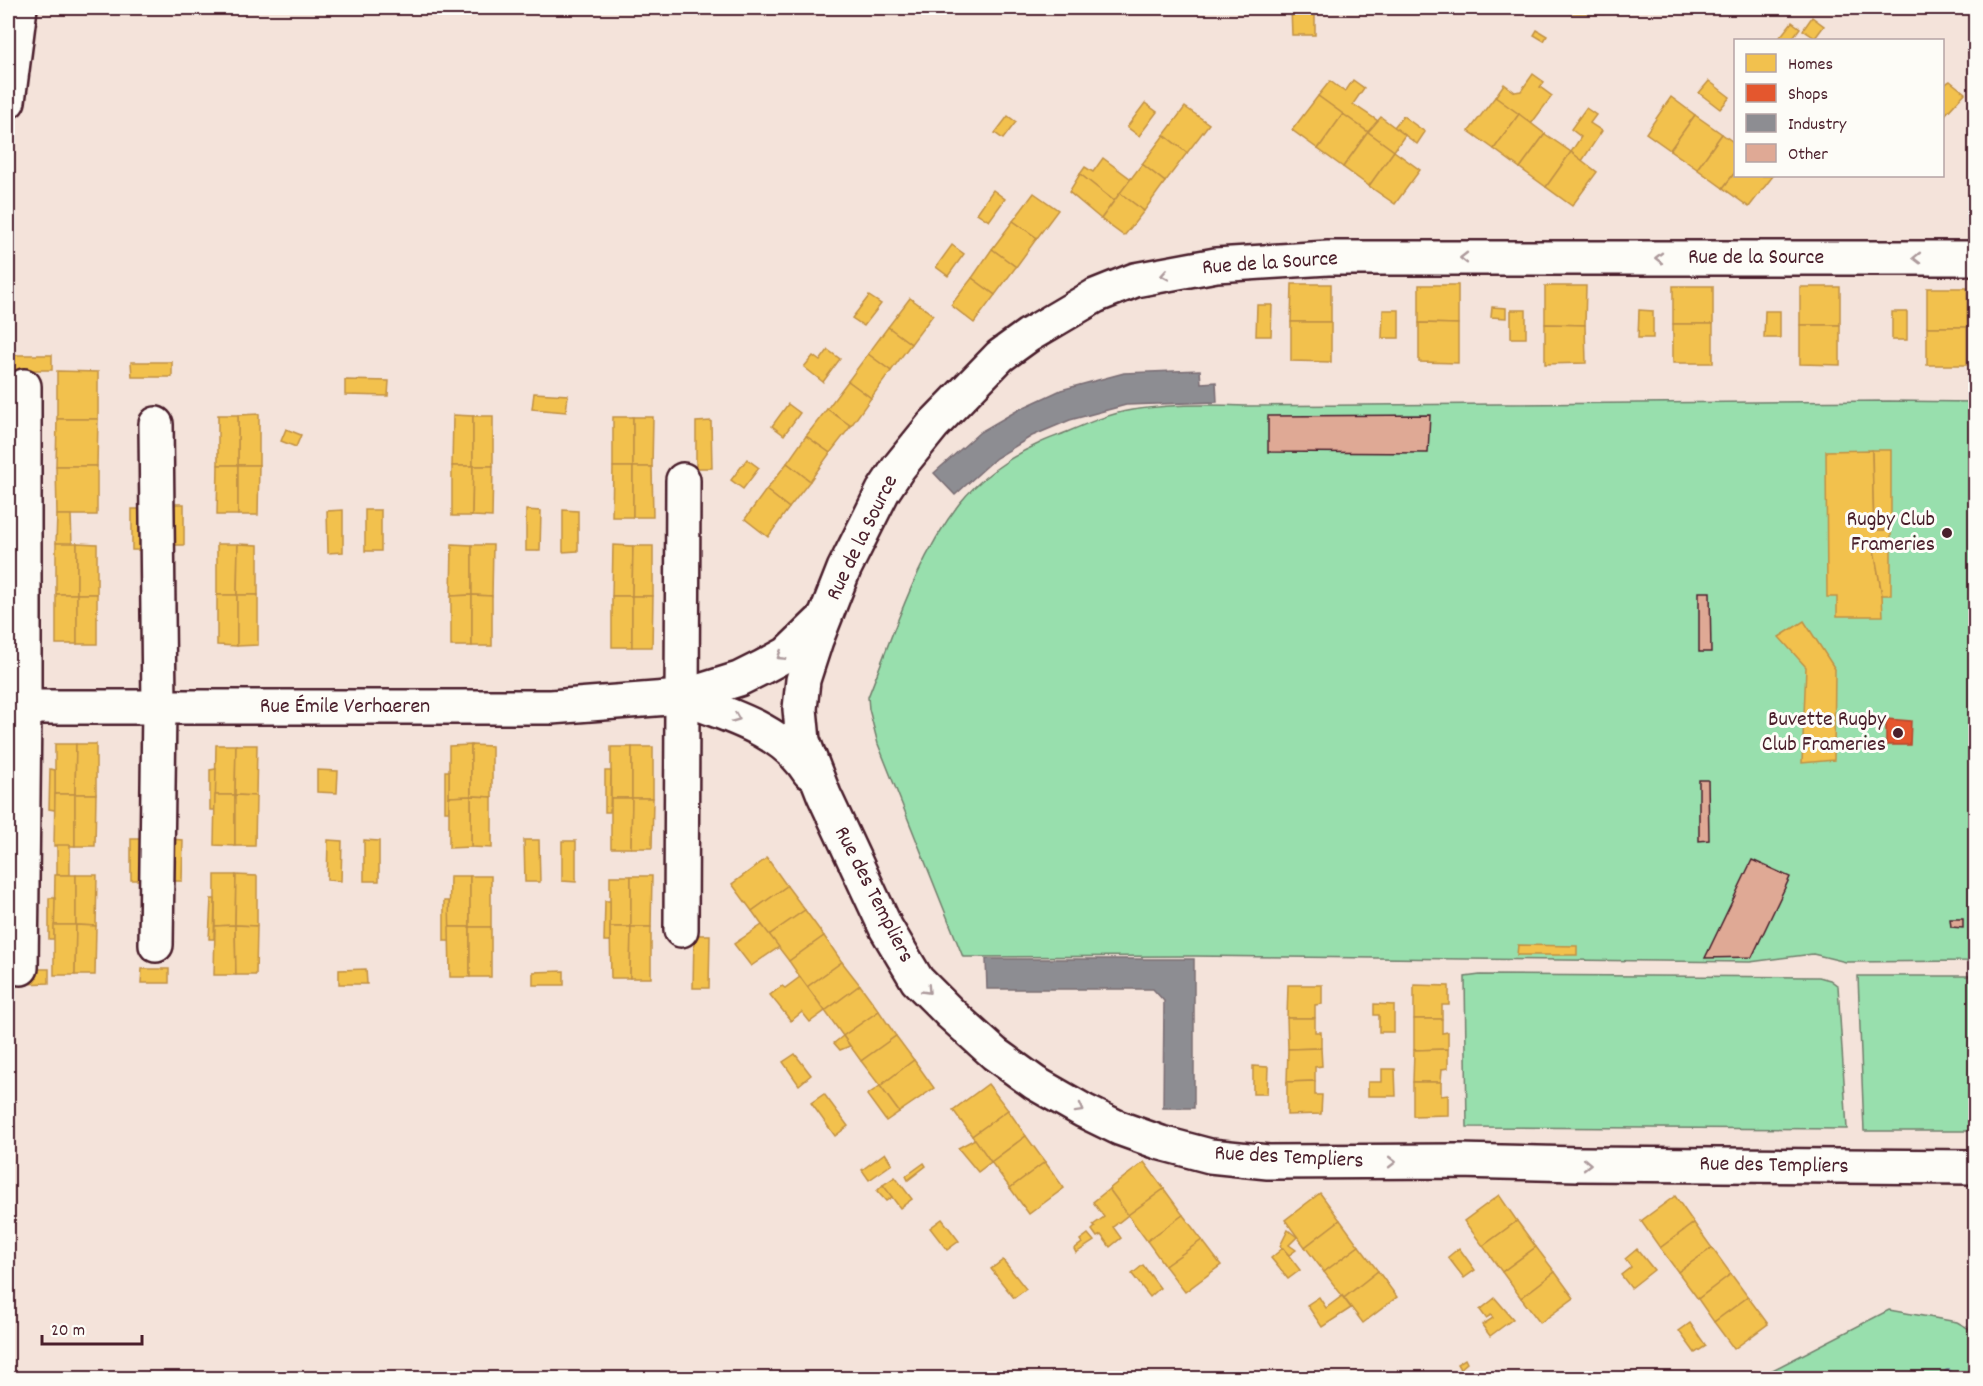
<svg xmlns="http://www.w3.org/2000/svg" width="1983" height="1386" viewBox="0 0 1983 1386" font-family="Dekko,sans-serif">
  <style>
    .green { fill: #98dfad; stroke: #717f6c; stroke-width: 1.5 }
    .homes { fill: #f2c14e; stroke: #c09044; stroke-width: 1.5 }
    .shops { fill: #e4572e; stroke: #b6462d; stroke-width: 1.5 }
    .industry { fill: #8d8d92; stroke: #796c73; stroke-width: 1.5 }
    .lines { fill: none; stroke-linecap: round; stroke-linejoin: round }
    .stream { stroke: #6d899b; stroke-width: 10 }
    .building { fill: #dfa995; stroke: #4a1f2b; stroke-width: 1.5 }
    .minor-casing { stroke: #4a1f2b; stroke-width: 38 }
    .minor { stroke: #fdfcf7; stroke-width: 33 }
    .oneway { stroke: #ac999b }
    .poi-dot { fill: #4a1f2b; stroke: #fdfcf7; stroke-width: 2 }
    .labels { text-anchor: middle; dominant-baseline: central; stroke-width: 6; stroke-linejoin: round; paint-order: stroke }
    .street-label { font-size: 22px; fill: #4a1f2b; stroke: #fdfcf7 }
    .poi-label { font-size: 22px; fill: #4a1f2b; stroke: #fdfcf7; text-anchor: end }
  </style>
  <rect width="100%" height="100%" fill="#f4e3da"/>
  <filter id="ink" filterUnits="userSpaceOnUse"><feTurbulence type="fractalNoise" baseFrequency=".0167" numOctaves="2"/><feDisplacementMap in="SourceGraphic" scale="12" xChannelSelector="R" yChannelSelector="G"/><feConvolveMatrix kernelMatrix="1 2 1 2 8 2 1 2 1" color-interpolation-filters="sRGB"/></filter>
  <g filter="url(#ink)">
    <g class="green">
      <path d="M 1889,401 L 1975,402 L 1975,961 L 1846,962 L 1813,954 L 1750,962 L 1194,956 L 963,957 L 878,744 L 869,709 L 868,697 C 894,632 916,560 959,504 C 979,479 1009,457 1038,444 C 1047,439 1058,436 1067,432 C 1088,423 1109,414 1132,410 C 1169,404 1207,404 1245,406 Z"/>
      <path d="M 1480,975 L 1819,977 L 1830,980 L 1838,986 L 1847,1129 L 1467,1127 L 1465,977 Z"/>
      <path d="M 1858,976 L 1975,976 L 1975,1131 L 1864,1131 Z"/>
      <path d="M 1889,1310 L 1957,1322 L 1975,1332 L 1975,1378 L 1757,1378 Z"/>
    </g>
    <g class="homes">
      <path d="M 1291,8 L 1315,8 L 1315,35 L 1292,35 Z"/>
      <path d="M 1570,8 L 1604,8 L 1604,14 L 1570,13 Z"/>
      <path d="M 1812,17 L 1824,26 L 1815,38 L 1803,30 Z"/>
      <path d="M 1792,22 L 1800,28 L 1791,40 L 1785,40 L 1780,37 Z"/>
      <path d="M 1537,30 L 1547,36 L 1544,41 L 1534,35 Z"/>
      <path d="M 1533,74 L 1544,82 L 1540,87 L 1552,96 L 1531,124 L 1495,97 L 1504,84 L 1515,92 L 1521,91 Z"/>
      <path d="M 1353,80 L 1364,88 L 1353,104 L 1378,121 L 1368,132 L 1318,96 L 1330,81 L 1345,92 Z"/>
      <path d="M 1709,81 L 1730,97 L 1720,109 L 1699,93 Z"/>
      <path d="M 1950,81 L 1965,93 L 1942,118 L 1942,86 Z"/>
      <path d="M 1318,96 L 1343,114 L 1318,149 L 1292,130 Z"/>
      <path d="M 1495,97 L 1519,114 L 1494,149 L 1469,131 Z"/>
      <path d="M 1671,97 L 1695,115 L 1670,150 L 1646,133 Z"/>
      <path d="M 1145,103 L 1157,112 L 1139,136 L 1127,127 Z"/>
      <path d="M 1185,107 L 1209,124 L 1187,153 L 1164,135 Z"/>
      <path d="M 1586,108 L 1596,115 L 1590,123 L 1602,131 L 1582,161 L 1571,152 L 1581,137 L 1571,129 Z"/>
      <path d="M 1343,114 L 1368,132 L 1343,167 L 1318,149 Z"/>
      <path d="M 1519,114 L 1545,134 L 1520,168 L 1494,149 Z"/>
      <path d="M 1695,115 L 1722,134 L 1697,169 L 1670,150 Z"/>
      <path d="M 1008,116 L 1016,122 L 1003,139 L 995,133 Z"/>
      <path d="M 1403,116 L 1425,132 L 1417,144 L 1394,127 Z"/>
      <path d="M 1381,117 L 1405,135 L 1394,151 L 1368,132 Z"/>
      <path d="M 1368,132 L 1394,151 L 1369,186 L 1343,167 Z"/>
      <path d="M 1545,134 L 1571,152 L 1546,187 L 1520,168 Z"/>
      <path d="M 1722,134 L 1736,144 L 1736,171 L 1723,188 L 1697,169 Z"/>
      <path d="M 1164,135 L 1187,153 L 1165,182 L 1142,164 Z"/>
      <path d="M 1394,151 L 1420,170 L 1395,204 L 1369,186 Z"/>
      <path d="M 1571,152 L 1597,172 L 1572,206 L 1546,187 Z"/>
      <path d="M 1103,158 L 1131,179 L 1114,201 L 1080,174 L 1085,167 L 1093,172 Z"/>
      <path d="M 1142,164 L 1165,182 L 1144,211 L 1120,193 Z"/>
      <path d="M 1736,171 L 1736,176 L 1773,176 L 1749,207 L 1723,188 Z"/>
      <path d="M 1080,174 L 1114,201 L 1101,219 L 1069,192 Z"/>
      <path d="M 993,190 L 1005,199 L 989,221 L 977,213 Z"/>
      <path d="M 1034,193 L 1058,210 L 1037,238 L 1013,221 Z"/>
      <path d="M 1120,193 L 1144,211 L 1124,236 L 1101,219 Z"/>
      <path d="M 1013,221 L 1037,238 L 1016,267 L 992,249 Z"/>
      <path d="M 952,245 L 964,254 L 948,276 L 936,267 Z"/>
      <path d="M 992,249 L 1016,267 L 995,295 L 972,278 Z"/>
      <path d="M 972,278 L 995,295 L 974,323 L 951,305 Z"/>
      <path d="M 1292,284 L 1331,284 L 1331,322 L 1291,322 Z"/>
      <path d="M 1419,285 L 1458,285 L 1458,324 L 1419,323 Z"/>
      <path d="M 1545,286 L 1586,286 L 1585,325 L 1545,324 Z"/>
      <rect x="1673" y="286" width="40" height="38"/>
      <rect x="1800" y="287" width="40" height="38"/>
      <rect x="1927" y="288" width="40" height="39"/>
      <path d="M 869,296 L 881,304 L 864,326 L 852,318 Z"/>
      <path d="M 910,298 L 933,315 L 911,344 L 888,327 Z"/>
      <path d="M 1257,305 L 1272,305 L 1271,336 L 1256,336 Z"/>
      <path d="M 1492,307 L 1506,308 L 1506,318 L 1491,317 Z"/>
      <path d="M 1383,310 L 1399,310 L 1399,338 L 1382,338 Z"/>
      <rect x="1511" y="310" width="15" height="28"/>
      <path d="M 1639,310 L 1653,311 L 1653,338 L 1638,338 Z"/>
      <path d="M 1765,311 L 1780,311 L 1780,338 L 1764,338 Z"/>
      <rect x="1892" y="312" width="15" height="28"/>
      <path d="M 1291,322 L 1331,322 L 1331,362 L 1291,361 Z"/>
      <path d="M 1419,323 L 1458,324 L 1458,363 L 1419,362 Z"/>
      <path d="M 1545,324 L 1585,325 L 1586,363 L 1545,364 Z"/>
      <rect x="1673" y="324" width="40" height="39"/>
      <path d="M 1800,325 L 1840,325 L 1840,365 L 1800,364 Z"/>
      <path d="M 888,327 L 911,344 L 891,371 L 868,354 Z"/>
      <rect x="1927" y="327" width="40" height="38"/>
      <path d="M 828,350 L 840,359 L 823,382 L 804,367 L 813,356 L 820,361 Z"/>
      <path d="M 868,354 L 891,371 L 871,398 L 848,381 Z"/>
      <rect x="11" y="355" width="41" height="15"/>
      <path d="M 131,362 L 172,362 L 172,377 L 132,377 Z"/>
      <path d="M 57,371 L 98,372 L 98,419 L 57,419 Z"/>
      <path d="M 345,380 L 389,381 L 388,396 L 345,395 Z"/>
      <path d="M 848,381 L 871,398 L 851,426 L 827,409 Z"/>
      <path d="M 534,393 L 568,395 L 566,412 L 532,409 Z"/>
      <path d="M 788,404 L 800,413 L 784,435 L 772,426 Z"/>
      <path d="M 827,409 L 851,426 L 830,453 L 806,436 Z"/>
      <path d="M 259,414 L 259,465 L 238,465 L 238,415 Z"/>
      <rect x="218" y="415" width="20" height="50"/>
      <path d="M 453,415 L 473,416 L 473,466 L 452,466 Z"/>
      <rect x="473" y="416" width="20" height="50"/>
      <rect x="613" y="417" width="20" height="50"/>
      <path d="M 633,417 L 653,417 L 652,467 L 633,467 Z"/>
      <path d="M 57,419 L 98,419 L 97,466 L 56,466 Z"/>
      <path d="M 711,421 L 712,468 L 696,468 L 696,422 Z"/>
      <path d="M 286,429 L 301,435 L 296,447 L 281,441 Z"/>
      <path d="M 806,436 L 830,453 L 810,481 L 787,463 Z"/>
      <path d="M 1872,450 L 1874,530 L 1891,530 L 1891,544 L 1873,544 L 1882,595 L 1883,616 L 1837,616 L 1837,597 L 1827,597 L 1826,451 Z"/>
      <path d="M 1872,450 L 1891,450 L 1891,530 L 1874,530 Z"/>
      <path d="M 747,459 L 759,468 L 743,489 L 731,480 Z"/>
      <path d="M 787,463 L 810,481 L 789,508 L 766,490 Z"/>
      <path d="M 218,465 L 238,465 L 238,515 L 217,515 Z"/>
      <path d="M 238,465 L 259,465 L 258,515 L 238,515 Z"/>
      <path d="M 56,466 L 97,466 L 97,515 L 57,515 Z"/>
      <path d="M 452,466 L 473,466 L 472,516 L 452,516 Z"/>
      <path d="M 473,466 L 493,466 L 492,517 L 472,516 Z"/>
      <path d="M 613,467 L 633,467 L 633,517 L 612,517 Z"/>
      <path d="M 633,467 L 652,467 L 653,517 L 633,517 Z"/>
      <path d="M 766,490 L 789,508 L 768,537 L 745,519 Z"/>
      <rect x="170" y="504" width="14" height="41"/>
      <rect x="132" y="509" width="15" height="41"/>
      <path d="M 343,510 L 343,552 L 328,553 L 327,511 Z"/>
      <rect x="365" y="510" width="16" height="41"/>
      <path d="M 526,510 L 541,511 L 540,551 L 526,551 Z"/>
      <path d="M 563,510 L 578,511 L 578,551 L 563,552 Z"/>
      <path d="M 57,515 L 71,515 L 72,544 L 56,543 Z"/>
      <rect x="56" y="543" width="21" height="51"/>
      <path d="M 77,543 L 97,544 L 97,594 L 77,594 Z"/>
      <path d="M 217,544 L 238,544 L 237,595 L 217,595 Z"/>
      <path d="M 238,544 L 258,545 L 258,595 L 237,595 Z"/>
      <path d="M 452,544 L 472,545 L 472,595 L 451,596 Z"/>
      <path d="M 1873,544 L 1891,544 L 1891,595 L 1882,595 Z"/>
      <path d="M 472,545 L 493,545 L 492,596 L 472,595 Z"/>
      <path d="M 613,545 L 633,546 L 632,596 L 612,596 Z"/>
      <path d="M 633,546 L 653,546 L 653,596 L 632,596 Z"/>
      <rect x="56" y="594" width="21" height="50"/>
      <rect x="77" y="594" width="20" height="50"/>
      <path d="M 217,595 L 237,595 L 237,646 L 217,645 Z"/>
      <path d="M 237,595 L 258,595 L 258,645 L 237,646 Z"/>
      <path d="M 472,595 L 472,646 L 451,646 L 451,596 Z"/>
      <path d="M 472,595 L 492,596 L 492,646 L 472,646 Z"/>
      <rect x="612" y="596" width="20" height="51"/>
      <path d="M 632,596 L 653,596 L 652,647 L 632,647 Z"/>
      <path d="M 1804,621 L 1835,669 L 1834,760 L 1802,763 L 1806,667 L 1779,637 Z"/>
      <path d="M 55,744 L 76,744 L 75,794 L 55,794 Z"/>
      <path d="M 76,744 L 96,744 L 96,794 L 75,794 Z"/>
      <path d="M 216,745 L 236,745 L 235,795 L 215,795 Z"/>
      <path d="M 236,745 L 257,745 L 256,796 L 235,795 Z"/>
      <path d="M 471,745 L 471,796 L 449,797 L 449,746 Z"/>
      <path d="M 471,745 L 492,746 L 492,797 L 471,796 Z"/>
      <rect x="611" y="747" width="21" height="51"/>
      <rect x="632" y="747" width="21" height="51"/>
      <path d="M 50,769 L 55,770 L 55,810 L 49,809 Z"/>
      <path d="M 216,769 L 215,810 L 210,810 L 210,770 Z"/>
      <path d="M 317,770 L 338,771 L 337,793 L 317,792 Z"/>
      <rect x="445" y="771" width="4" height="40"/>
      <path d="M 605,771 L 611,771 L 610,812 L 605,812 Z"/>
      <path d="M 55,794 L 75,794 L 75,846 L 54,846 Z"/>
      <path d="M 75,794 L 96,794 L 95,846 L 75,846 Z"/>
      <path d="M 215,795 L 235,795 L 235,846 L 214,845 Z"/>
      <path d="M 235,795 L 256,796 L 255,846 L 235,846 Z"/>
      <path d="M 471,796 L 492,797 L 492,848 L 471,847 Z"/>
      <path d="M 471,796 L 471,847 L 449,848 L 449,797 Z"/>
      <path d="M 611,798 L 632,798 L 631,848 L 611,848 Z"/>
      <path d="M 632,798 L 653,798 L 652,848 L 631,848 Z"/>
      <path d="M 131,839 L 146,839 L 145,880 L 131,880 Z"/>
      <path d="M 169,839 L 183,840 L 182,881 L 168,881 Z"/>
      <path d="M 328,840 L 342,841 L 341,881 L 327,880 Z"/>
      <path d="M 364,840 L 379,841 L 379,881 L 364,881 Z"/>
      <path d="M 524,840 L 539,840 L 540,882 L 525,882 Z"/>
      <path d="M 562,841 L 576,841 L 576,882 L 562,881 Z"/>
      <rect x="57" y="845" width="13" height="30"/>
      <path d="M 767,858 L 787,886 L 752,911 L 732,884 Z"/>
      <path d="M 55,875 L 76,875 L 76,925 L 54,925 Z"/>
      <path d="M 76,875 L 97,875 L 96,926 L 76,925 Z"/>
      <path d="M 215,875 L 236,875 L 235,925 L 215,926 Z"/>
      <path d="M 236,875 L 257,876 L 257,926 L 235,925 Z"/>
      <path d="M 450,876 L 470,876 L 470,927 L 449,927 Z"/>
      <rect x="470" y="876" width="21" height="51"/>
      <rect x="610" y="876" width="21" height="51"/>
      <path d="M 631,876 L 652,876 L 651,927 L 631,927 Z"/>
      <path d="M 787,886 L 805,910 L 769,935 L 752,911 Z"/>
      <path d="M 49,898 L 55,898 L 54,939 L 49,939 Z"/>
      <path d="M 211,899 L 215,899 L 214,939 L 209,939 Z"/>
      <path d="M 444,901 L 449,901 L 450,941 L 444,941 Z"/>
      <path d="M 605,901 L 610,901 L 610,941 L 604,941 Z"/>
      <path d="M 805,910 L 824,936 L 789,961 L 769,935 Z"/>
      <path d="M 54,925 L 76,925 L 75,975 L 54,975 Z"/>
      <path d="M 76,925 L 96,926 L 95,975 L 75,975 Z"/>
      <path d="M 235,925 L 236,975 L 214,975 L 215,926 Z"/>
      <path d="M 235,925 L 257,926 L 256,975 L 236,975 Z"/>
      <path d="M 762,925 L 779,947 L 751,966 L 734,944 Z"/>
      <path d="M 449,927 L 470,927 L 470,977 L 450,977 Z"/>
      <rect x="470" y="927" width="21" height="50"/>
      <path d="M 610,927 L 631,927 L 630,978 L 611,978 Z"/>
      <path d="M 631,927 L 651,927 L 651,978 L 630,978 Z"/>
      <path d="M 694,935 L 710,935 L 709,988 L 693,988 Z"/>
      <path d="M 824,936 L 842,962 L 807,987 L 789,961 Z"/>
      <path d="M 1518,945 L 1577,946 L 1577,955 L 1517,955 Z"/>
      <path d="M 842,962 L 860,985 L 825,1011 L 807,987 Z"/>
      <path d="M 22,969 L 49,969 L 49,983 L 22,984 Z"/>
      <path d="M 142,969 L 169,969 L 169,983 L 141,983 Z"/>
      <path d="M 366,969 L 367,984 L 339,984 L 339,970 Z"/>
      <path d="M 564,971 L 564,985 L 533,985 L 533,972 Z"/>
      <path d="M 800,977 L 825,1011 L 810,1022 L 802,1012 L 791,1021 L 770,995 L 782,986 L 785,988 Z"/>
      <path d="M 860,985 L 879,1011 L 843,1036 L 825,1011 Z"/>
      <path d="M 1288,985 L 1322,985 L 1322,1004 L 1315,1005 L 1315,1018 L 1287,1018 Z"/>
      <path d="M 1414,985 L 1449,986 L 1449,1005 L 1442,1005 L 1442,1019 L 1414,1019 Z"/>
      <path d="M 1374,1004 L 1394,1005 L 1394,1032 L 1379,1032 L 1379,1015 L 1374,1015 Z"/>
      <path d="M 879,1011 L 896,1036 L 861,1061 L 843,1036 Z"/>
      <path d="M 1287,1018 L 1315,1018 L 1315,1032 L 1321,1032 L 1321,1048 L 1288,1049 Z"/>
      <path d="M 1414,1019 L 1442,1019 L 1442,1033 L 1448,1032 L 1448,1049 L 1414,1050 Z"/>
      <path d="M 843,1036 L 850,1046 L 840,1050 L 834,1043 Z"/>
      <path d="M 896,1036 L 914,1060 L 880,1086 L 861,1061 Z"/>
      <path d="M 1321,1048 L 1322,1066 L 1315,1067 L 1315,1081 L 1287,1082 L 1288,1049 Z"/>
      <path d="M 1448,1049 L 1448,1068 L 1442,1069 L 1441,1082 L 1413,1082 L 1414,1050 Z"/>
      <path d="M 795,1054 L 811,1075 L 799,1085 L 783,1062 Z"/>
      <path d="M 914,1060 L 934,1088 L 899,1112 L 880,1086 Z"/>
      <path d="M 1253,1066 L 1268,1067 L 1267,1094 L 1253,1094 Z"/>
      <path d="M 1382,1069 L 1395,1069 L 1396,1096 L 1368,1096 L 1368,1082 L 1382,1082 Z"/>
      <path d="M 1315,1081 L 1315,1095 L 1322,1095 L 1321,1114 L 1287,1115 L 1287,1082 Z"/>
      <path d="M 1413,1082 L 1441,1082 L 1441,1096 L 1448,1095 L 1448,1115 L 1413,1116 Z"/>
      <path d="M 988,1084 L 1008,1110 L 972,1136 L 953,1110 Z"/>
      <path d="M 880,1086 L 899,1112 L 886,1121 L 867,1095 Z"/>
      <path d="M 824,1094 L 848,1126 L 835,1136 L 811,1103 Z"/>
      <path d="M 1008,1110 L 1026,1136 L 991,1162 L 972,1136 Z"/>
      <path d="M 1026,1136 L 1045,1162 L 1010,1188 L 991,1162 Z"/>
      <path d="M 975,1139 L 991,1162 L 978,1172 L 958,1148 Z"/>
      <path d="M 885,1153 L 892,1164 L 869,1180 L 862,1170 Z"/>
      <path d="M 1045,1162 L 1064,1188 L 1029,1214 L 1010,1188 Z"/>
      <path d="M 1144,1162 L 1164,1189 L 1128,1215 L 1109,1189 Z"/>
      <path d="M 924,1163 L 926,1166 L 908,1180 L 906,1176 Z"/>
      <path d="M 895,1177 L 912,1199 L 900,1208 L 883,1185 Z"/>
      <path d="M 883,1185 L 892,1197 L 886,1201 L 877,1191 Z"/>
      <path d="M 1109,1189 L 1128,1215 L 1113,1227 L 1121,1238 L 1110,1247 L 1101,1235 L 1097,1237 L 1092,1230 L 1095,1227 L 1093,1225 L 1104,1217 L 1093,1202 Z"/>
      <path d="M 1164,1189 L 1183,1215 L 1147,1241 L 1128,1215 Z"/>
      <path d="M 1320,1193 L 1340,1220 L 1305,1247 L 1285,1220 Z"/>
      <path d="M 1499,1195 L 1517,1221 L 1483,1246 L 1464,1221 Z"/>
      <path d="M 1675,1196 L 1694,1223 L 1660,1248 L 1641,1221 Z"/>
      <path d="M 1183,1215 L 1202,1240 L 1165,1266 L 1147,1241 Z"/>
      <path d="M 942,1219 L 959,1241 L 947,1250 L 930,1228 Z"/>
      <path d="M 1340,1220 L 1359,1246 L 1324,1272 L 1305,1247 Z"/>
      <path d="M 1517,1221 L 1536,1247 L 1502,1272 L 1483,1246 Z"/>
      <path d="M 1694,1223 L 1712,1248 L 1678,1272 L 1660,1248 Z"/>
      <path d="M 1288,1230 L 1297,1237 L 1289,1245 L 1296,1250 L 1289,1255 L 1280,1246 Z"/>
      <path d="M 1088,1234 L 1094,1241 L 1076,1253 L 1074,1249 L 1082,1243 L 1080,1240 Z"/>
      <path d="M 1202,1240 L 1221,1265 L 1185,1292 L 1165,1266 Z"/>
      <path d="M 1359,1246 L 1378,1271 L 1344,1298 L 1324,1272 Z"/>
      <path d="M 1536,1247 L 1555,1272 L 1521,1298 L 1502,1272 Z"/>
      <path d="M 1283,1248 L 1300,1270 L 1288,1279 L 1271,1258 Z"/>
      <path d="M 1459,1248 L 1475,1270 L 1464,1278 L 1448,1257 Z"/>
      <path d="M 1712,1248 L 1731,1274 L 1698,1299 L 1678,1272 Z"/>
      <path d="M 1637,1249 L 1654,1270 L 1631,1288 L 1621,1275 L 1631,1267 L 1625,1259 Z"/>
      <path d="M 1003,1260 L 1026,1289 L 1014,1298 L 991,1269 Z"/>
      <path d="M 1143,1265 L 1160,1288 L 1150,1297 L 1132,1274 Z"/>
      <path d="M 1378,1271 L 1397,1297 L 1363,1323 L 1344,1298 Z"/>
      <path d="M 1555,1272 L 1574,1298 L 1540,1323 L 1521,1298 Z"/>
      <path d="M 1731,1274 L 1748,1297 L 1714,1322 L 1698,1299 Z"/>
      <path d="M 1342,1296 L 1351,1308 L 1322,1327 L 1307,1305 L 1319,1297 L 1326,1308 Z"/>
      <path d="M 1748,1297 L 1768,1324 L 1734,1349 L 1714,1322 Z"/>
      <path d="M 1495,1298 L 1513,1319 L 1490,1336 L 1482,1325 L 1493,1318 L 1491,1315 L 1486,1318 L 1480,1310 Z"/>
      <path d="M 1690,1323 L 1706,1346 L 1695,1353 L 1679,1331 Z"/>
      <path d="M 1465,1359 L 1467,1363 L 1460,1369 L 1457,1364 Z"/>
    </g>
    <path class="shops" d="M 1886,719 L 1911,721 L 1910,745 L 1886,745 Z"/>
    <g class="industry">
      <path d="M 1200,370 L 1201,383 L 1216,382 L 1217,402 L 1126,405 L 1070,420 L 1032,436 L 996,458 L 955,495 L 934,473 L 980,432 L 1020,409 L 1061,390 L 1124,373 Z"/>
      <path d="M 986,959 L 1194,959 L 1194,1108 L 1163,1108 L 1164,1001 L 1153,989 L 987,989 Z"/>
    </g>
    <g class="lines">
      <path class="stream" d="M 1948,1378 L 1948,1374"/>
    </g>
    <g class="building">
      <path d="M 1430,415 L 1428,453 L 1268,452 L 1268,416 Z"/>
      <path d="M 1699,592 L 1710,592 L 1711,652 L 1699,652 Z"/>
      <path d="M 1699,780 L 1708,780 L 1709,840 L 1699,841 Z"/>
      <path d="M 1752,860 L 1790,877 L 1752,957 L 1705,958 Z"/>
      <path d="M 1950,919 L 1963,919 L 1963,928 L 1951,927 Z"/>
    </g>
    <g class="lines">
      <defs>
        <g id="minor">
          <path d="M 8,101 L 20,8"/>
          <path d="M 1976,258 L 1328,258 L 1216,265 L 1135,280 L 1095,296 L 1029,335 L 1000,356 L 933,425 L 899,467 L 883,491 L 844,569 L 816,640 L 803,680 L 800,709 L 803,741 L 824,795 L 886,928 L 917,980 L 951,1014 L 995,1054 L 1035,1083 L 1084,1111 L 1119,1128 L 1161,1143 L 1210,1156 L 1268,1162 L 1458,1161 L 1579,1164 L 1976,1167"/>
          <path d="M 681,697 C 727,715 782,729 809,772"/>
          <path d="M 8,707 L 551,707 L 681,697 L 739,679 L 763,667 L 787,654 L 820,622"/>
          <path d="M 681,930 L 683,480"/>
          <path d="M 156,945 L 159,707 L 156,424"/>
          <path d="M 21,968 L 24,708 L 24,386"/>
        </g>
      </defs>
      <use href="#minor" class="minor-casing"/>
      <use href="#minor" class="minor"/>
    </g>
    <defs><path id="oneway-chevron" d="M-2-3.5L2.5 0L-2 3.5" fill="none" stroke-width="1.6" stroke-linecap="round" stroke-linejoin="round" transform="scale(1.5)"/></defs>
    <g class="oneway">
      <use href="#oneway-chevron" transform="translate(1464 258) rotate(180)"/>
      <use href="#oneway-chevron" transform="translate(1659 258) rotate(-180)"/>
      <use href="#oneway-chevron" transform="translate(1917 258) rotate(179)"/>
      <use href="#oneway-chevron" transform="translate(1165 275) rotate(170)"/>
      <use href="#oneway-chevron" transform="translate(781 656) rotate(148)"/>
      <use href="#oneway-chevron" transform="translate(736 718) rotate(22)"/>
      <use href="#oneway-chevron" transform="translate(927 990) rotate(46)"/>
      <use href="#oneway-chevron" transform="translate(1080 1109) rotate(29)"/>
      <use href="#oneway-chevron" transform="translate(1392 1162)"/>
      <use href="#oneway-chevron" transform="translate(1587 1164) rotate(1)"/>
    </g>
  </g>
  <g class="poi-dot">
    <circle cx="1947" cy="533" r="6"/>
    <circle cx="1898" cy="733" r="6"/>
  </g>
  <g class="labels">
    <g class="street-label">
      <text x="1756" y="258">Rue de la Source</text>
      <text transform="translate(1270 264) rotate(-4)">Rue de la Source</text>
      <text transform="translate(863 538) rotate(-64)">Rue de la Source</text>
      <text x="345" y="707">Rue Émile Verhaeren</text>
      <text transform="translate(873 895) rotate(63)">Rue des Templiers</text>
      <text transform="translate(1289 1158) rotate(3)">Rue des Templiers</text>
      <text transform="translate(1774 1166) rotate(1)">Rue des Templiers</text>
    </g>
    <g class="poi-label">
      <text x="1935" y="520">Rugby Club<tspan x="1935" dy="25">Frameries</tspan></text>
      <text x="1886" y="720">Buvette Rugby<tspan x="1886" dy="25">Club Frameries</tspan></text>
    </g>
  </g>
  <rect width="1983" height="1386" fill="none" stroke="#fdfcf7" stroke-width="30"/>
  <rect x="15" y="15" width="1953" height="1356" fill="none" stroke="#4a1f2b" stroke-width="2" filter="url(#ink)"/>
  <rect x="1734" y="39" width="210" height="138" fill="#fdfcf7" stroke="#b5a4a5" stroke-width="1.5"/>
  <rect x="1746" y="54" width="30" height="18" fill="#f2c14e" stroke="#b5a4a5" stroke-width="1.5"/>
  <text x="1788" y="69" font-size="18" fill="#4a1f2b">Homes</text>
  <rect x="1746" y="84" width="30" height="18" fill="#e4572e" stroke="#b5a4a5" stroke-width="1.5"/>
  <text x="1788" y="99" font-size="18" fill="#4a1f2b">Shops</text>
  <rect x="1746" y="114" width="30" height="18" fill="#8d8d92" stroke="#b5a4a5" stroke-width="1.5"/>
  <text x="1788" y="129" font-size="18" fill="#4a1f2b">Industry</text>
  <rect x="1746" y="144" width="30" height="18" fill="#dfa995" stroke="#b5a4a5" stroke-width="1.5"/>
  <text x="1788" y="159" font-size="18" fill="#4a1f2b">Other</text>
  <path d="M42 1335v9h100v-9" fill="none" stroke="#4a1f2b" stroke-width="3"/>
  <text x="51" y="1335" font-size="18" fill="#4a1f2b" stroke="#fdfcf7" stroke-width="4.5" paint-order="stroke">20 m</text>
</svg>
